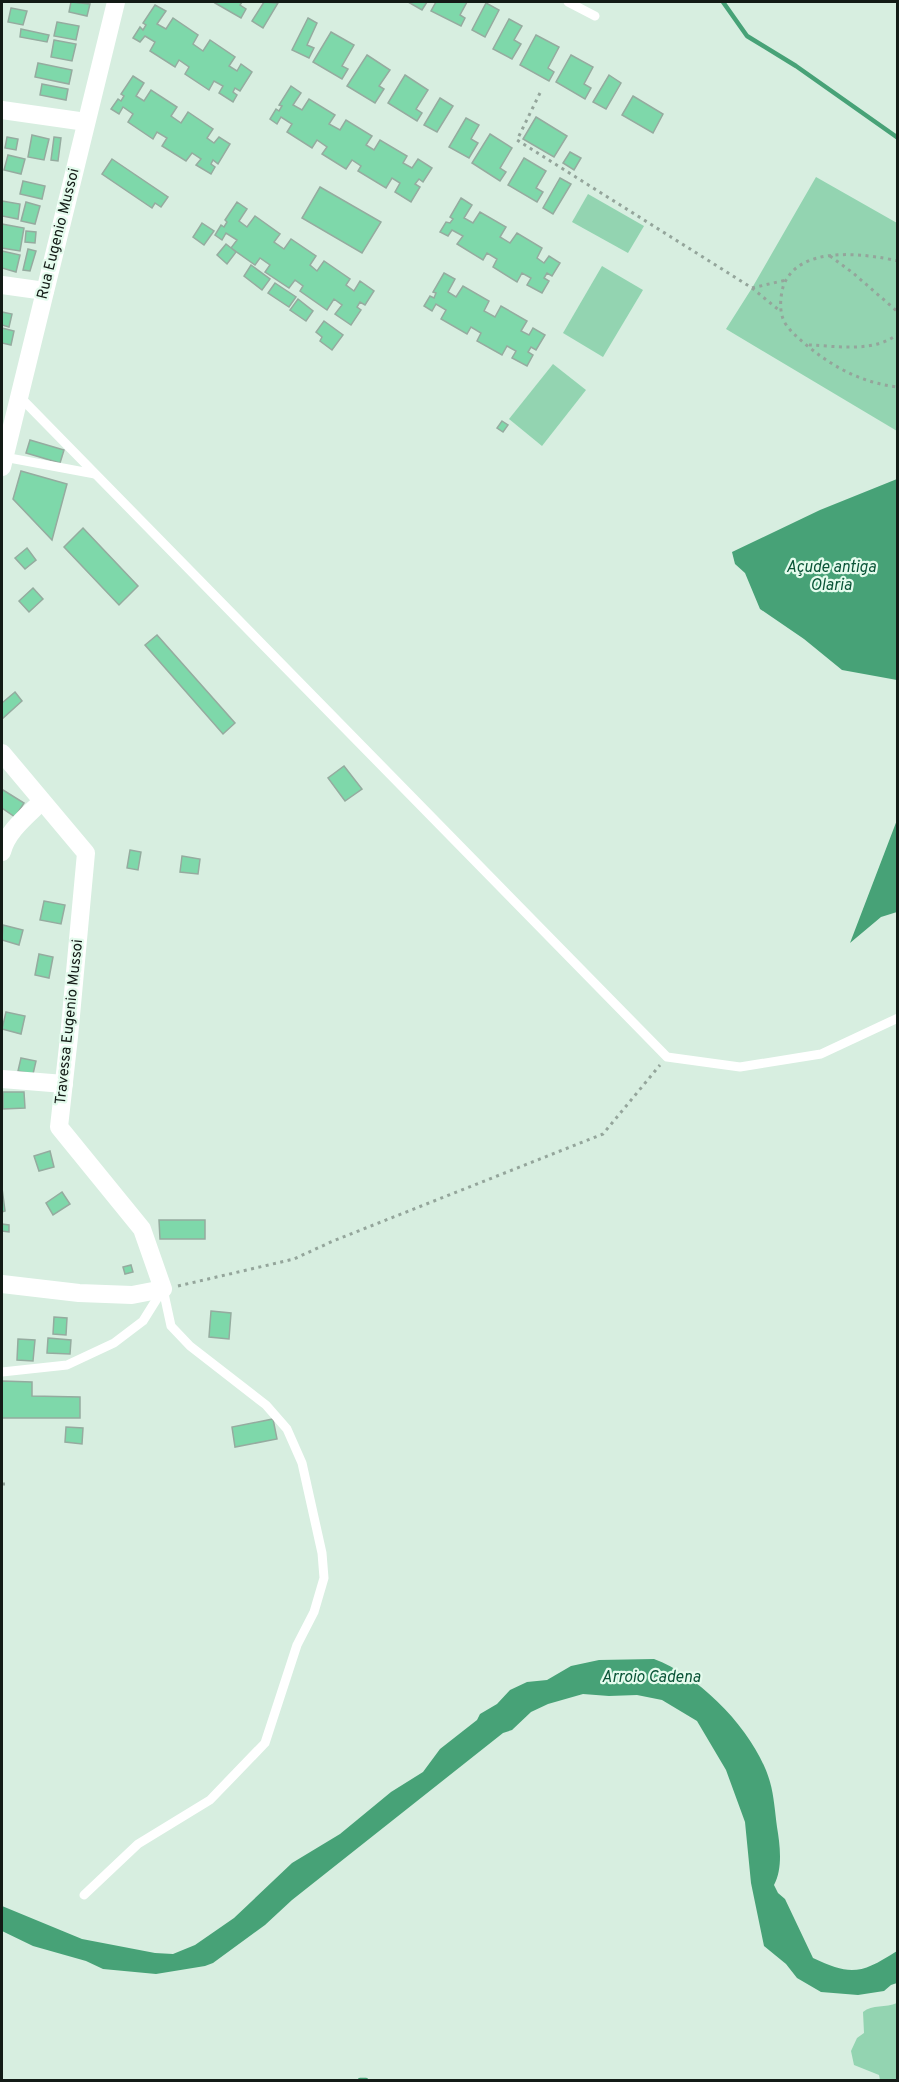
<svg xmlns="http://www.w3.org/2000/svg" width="899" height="2082" viewBox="0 0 899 2082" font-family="Overpass,sans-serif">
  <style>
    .green { fill: #93d4b1 }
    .water { fill: #47a277 }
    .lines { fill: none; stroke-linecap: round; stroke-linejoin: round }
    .stream { stroke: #47a277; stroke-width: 4.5 }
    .building { fill: #7ed8aa; stroke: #95ab9f; stroke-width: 1.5 }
    .path { stroke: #94a59b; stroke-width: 3; stroke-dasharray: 3 4.5; stroke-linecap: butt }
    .service { stroke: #fff; stroke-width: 9 }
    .minor { stroke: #fff; stroke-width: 18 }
    .labels { text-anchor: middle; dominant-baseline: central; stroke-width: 4.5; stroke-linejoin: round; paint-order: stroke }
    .street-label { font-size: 15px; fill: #131b16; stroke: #e4fbed }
    .water-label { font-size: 16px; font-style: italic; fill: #0a5437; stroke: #e4fbed }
  </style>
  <rect width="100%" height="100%" fill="#d7eee0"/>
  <g class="green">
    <path d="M 816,177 L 897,223 L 897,431 L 726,329 L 752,288 Z"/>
    <path d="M 588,194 L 644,226 L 628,253 L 572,222 Z"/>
    <path d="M 602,266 L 643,290 L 603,357 L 563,333 Z"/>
    <path d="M 553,364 L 586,390 L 542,446 L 509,419 Z"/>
    <path d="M 897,2003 L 897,2080 L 880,2080 L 879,2075 L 854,2065 L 851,2051 L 857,2038 L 864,2033 L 863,2012 C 872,2004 886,2008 897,2003 Z"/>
  </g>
  <g class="water">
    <path d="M 897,479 L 897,680 L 842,670 L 804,639 L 760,609 L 745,573 L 735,564 L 732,552 L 820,510 Z"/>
    <path d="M 897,820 L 897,912 L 881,917 L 850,943 Z"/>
    <path d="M 654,1659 C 702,1677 756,1733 770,1782 C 774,1796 775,1812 777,1827 C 780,1845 783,1868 774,1885 L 778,1893 L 785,1899 L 813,1958 C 851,1976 861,1974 897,1951 L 897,1983 L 891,1985 L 884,1991 L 858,1995 L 821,1992 L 797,1978 L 786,1964 L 764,1946 L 751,1883 L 745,1822 L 726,1770 L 697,1721 L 662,1700 L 637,1695 L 609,1696 L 583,1694 L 548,1704 L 531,1712 L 512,1730 L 503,1733 L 292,1900 L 265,1925 L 213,1963 L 205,1966 L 156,1974 L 103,1969 L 86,1961 L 33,1946 L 2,1931 L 2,1906 L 82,1939 L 155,1953 L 173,1954 L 195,1945 L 234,1918 L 292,1863 L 340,1834 L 391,1792 L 423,1772 L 440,1749 L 477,1720 L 480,1714 L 497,1704 L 510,1690 L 527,1682 L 547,1680 L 571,1666 L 599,1660 Z"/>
  </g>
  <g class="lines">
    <g class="stream">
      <path d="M 723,2 L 747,36 L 796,66 L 898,138"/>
      <path d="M 360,2080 L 366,2080"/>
    </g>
  </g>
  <g class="building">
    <path d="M 71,2 L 90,4 L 87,16 L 69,12 Z"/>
    <path d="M 216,2 L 242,2 L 240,5 L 246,9 L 241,18 L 215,3 Z"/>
    <path d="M 264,2 L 278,3 L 263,28 L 252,21 Z"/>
    <path d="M 408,2 L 427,2 L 422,10 Z"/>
    <path d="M 436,2 L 467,2 L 460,15 L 465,18 L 461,26 L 431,11 Z"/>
    <path d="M 486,3 L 499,10 L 485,37 L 472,30 Z"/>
    <path d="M 155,5 L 166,11 L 157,24 L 166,29 L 173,18 L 198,35 L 193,44 L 203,51 L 210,40 L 235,57 L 229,66 L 237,71 L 241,64 L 252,72 L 240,91 L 235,88 L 233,92 L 237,95 L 233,102 L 219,93 L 223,86 L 214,81 L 209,90 L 185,74 L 189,67 L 179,60 L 175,67 L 150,51 L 155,42 L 145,36 L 140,42 L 133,38 L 140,27 L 143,30 L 146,25 L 143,23 Z"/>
    <path d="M 11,8 L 27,11 L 23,25 L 8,22 Z"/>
    <path d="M 308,18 L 317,23 L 307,45 L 314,48 L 309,58 L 292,50 Z"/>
    <path d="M 509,19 L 522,26 L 514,40 L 521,44 L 512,59 L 493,49 Z"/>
    <path d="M 57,22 L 79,26 L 76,40 L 54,36 Z"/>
    <path d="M 21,29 L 49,35 L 47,42 L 20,37 Z"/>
    <path d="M 331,32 L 354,45 L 342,66 L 348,69 L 342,79 L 313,62 Z"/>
    <path d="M 536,35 L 559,47 L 548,68 L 554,72 L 549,81 L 520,65 Z"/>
    <path d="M 54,40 L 76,44 L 72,61 L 51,57 Z"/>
    <path d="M 367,55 L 390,70 L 379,86 L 384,89 L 375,103 L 347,86 Z"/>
    <path d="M 571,55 L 593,67 L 584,84 L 591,88 L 585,99 L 556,82 Z"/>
    <path d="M 38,63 L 72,70 L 69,84 L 35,77 Z"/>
    <path d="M 405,75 L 428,90 L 416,109 L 422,113 L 417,121 L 388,103 Z"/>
    <path d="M 609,75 L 621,83 L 606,109 L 593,102 Z"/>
    <path d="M 133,76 L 144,83 L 136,96 L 144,101 L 151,90 L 177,107 L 171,116 L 181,123 L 188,112 L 213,129 L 207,138 L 214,143 L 219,137 L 230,144 L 218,164 L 213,160 L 211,164 L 215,167 L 211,174 L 196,165 L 201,159 L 192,153 L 186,161 L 162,146 L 167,138 L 157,132 L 153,139 L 128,122 L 133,114 L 123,107 L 119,114 L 111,109 L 118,99 L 121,101 L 124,96 L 121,94 Z"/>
    <path d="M 42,84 L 68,89 L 66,100 L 40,95 Z"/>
    <path d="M 291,86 L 301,93 L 293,105 L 302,110 L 309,99 L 335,115 L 329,124 L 340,130 L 346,120 L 372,136 L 366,145 L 374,150 L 380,140 L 407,156 L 403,163 L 412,168 L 418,159 L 432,168 L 423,182 L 419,179 L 415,184 L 420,187 L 411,202 L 395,192 L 400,183 L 392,178 L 386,188 L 358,171 L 361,166 L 352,160 L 346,169 L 322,154 L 327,147 L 317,140 L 312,148 L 287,132 L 292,124 L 281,117 L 277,124 L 270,119 L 276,109 L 279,111 L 282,106 L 279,105 Z"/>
    <path d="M 633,96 L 663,114 L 653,133 L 622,115 Z"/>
    <path d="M 440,98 L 453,106 L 437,132 L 424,125 Z"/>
    <path d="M 536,117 L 567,136 L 554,157 L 523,139 Z"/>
    <path d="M 466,118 L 479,125 L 471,139 L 478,143 L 469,158 L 449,147 Z"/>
    <path d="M 490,134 L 512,148 L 500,168 L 506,172 L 500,181 L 472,163 Z"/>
    <path d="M 32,135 L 49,139 L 44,160 L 28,157 Z"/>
    <path d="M 7,137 L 18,139 L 16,150 L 5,148 Z"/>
    <path d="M 54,137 L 61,138 L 58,161 L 51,160 Z"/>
    <path d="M 570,152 L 581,158 L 574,170 L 563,163 Z"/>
    <path d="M 8,155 L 25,159 L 21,174 L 4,170 Z"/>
    <path d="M 524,158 L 546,171 L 536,188 L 543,192 L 537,202 L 508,185 Z"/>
    <path d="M 112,159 L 168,197 L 161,207 L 155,203 L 152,208 L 102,174 Z"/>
    <path d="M 560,178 L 571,184 L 553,214 L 543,208 Z"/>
    <path d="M 23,181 L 45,186 L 42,199 L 20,194 Z"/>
    <path d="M 320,187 L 381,222 L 362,253 L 302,218 Z"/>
    <path d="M 461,198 L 472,205 L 464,218 L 473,223 L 480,212 L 506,227 L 500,237 L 510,243 L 517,233 L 542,248 L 537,258 L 544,263 L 549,256 L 560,263 L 552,276 L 547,273 L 544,278 L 549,281 L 542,293 L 527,285 L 531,278 L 522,273 L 517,282 L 493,267 L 497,259 L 487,253 L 483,260 L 457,244 L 463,236 L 452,230 L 448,236 L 440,232 L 446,222 L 450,223 L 453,219 L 450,217 Z"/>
    <path d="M 2,201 L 20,204 L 18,219 L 2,216 Z"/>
    <path d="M 26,202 L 40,206 L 35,224 L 21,221 Z"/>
    <path d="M 237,202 L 247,209 L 239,221 L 247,227 L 255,216 L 280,234 L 274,242 L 284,249 L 291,239 L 316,256 L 310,265 L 317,271 L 324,261 L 350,279 L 346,285 L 354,291 L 360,281 L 374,291 L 365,305 L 360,302 L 357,307 L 361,310 L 351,325 L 335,314 L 342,305 L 334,299 L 327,310 L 300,291 L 303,286 L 295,280 L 289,288 L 265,272 L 270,265 L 260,258 L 255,265 L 231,248 L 237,240 L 226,233 L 222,240 L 215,235 L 221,225 L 224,227 L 227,222 L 225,220 Z"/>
    <path d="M 202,223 L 214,231 L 204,245 L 193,237 Z"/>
    <path d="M 2,224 L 24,228 L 20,251 L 2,248 Z"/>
    <path d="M 26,231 L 36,232 L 35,243 L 25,242 Z"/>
    <path d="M 226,244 L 236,252 L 227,264 L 217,255 Z"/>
    <path d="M 28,249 L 36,251 L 30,271 L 23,270 Z"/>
    <path d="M 2,251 L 20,255 L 16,272 L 2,268 Z"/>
    <path d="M 251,265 L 270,279 L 262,290 L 244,276 Z"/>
    <path d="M 444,273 L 455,279 L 448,292 L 456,297 L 463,286 L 489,301 L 484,311 L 495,317 L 501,306 L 527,321 L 521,331 L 529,335 L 533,328 L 545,335 L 536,350 L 531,347 L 528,352 L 533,355 L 527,366 L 512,358 L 516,351 L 507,346 L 502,355 L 477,341 L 481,333 L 471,327 L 467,334 L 441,319 L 446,310 L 436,304 L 432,311 L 424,306 L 430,296 L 434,298 L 436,293 L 433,292 Z"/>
    <path d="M 275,283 L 296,297 L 289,307 L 268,293 Z"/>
    <path d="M 298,299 L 313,311 L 306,321 L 290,310 Z"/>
    <path d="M 2,312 L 12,314 L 9,327 L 2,325 Z"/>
    <path d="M 324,321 L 343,335 L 332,350 L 320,341 L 322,337 L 316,332 Z"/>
    <path d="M 2,328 L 14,331 L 11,345 L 2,343 Z"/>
    <path d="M 502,421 L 508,425 L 503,432 L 497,428 Z"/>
    <path d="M 30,440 L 64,450 L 60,463 L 26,453 Z"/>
    <path d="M 21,471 L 67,484 L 52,540 L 13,499 Z"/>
    <path d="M 83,528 L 138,586 L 119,605 L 64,547 Z"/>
    <path d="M 27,548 L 36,560 L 25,569 L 15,558 Z"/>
    <path d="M 33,588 L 43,599 L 29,612 L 19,601 Z"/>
    <path d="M 157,635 L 235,723 L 223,734 L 145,645 Z"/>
    <path d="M 15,692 L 22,701 L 2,719 L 2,703 Z"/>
    <path d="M 344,766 L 362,789 L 345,801 L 328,778 Z"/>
    <path d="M 3,790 L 24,803 L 15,817 L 2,808 L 2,792 Z"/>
    <path d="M 130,850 L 141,852 L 138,870 L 127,868 Z"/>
    <path d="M 182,856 L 200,859 L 198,874 L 180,872 Z"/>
    <path d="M 44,901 L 65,905 L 61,924 L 40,920 Z"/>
    <path d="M 3,925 L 23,930 L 19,945 L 2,940 Z"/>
    <path d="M 39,954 L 53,957 L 49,978 L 35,975 Z"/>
    <path d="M 6,1012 L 25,1016 L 21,1034 L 2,1029 Z"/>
    <path d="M 21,1058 L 36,1061 L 33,1074 L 18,1071 Z"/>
    <path d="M 3,1092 L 24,1092 L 25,1108 L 3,1109 Z"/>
    <path d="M 50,1151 L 54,1167 L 39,1171 L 34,1156 Z"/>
    <path d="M 2,1188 L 5,1211 L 2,1212 Z"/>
    <path d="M 62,1192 L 70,1204 L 53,1215 L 46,1203 Z"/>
    <path d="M 159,1220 L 205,1220 L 205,1239 L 160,1239 Z"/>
    <path d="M 2,1224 L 9,1225 L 9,1232 L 2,1231 Z"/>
    <path d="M 131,1265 L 133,1272 L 125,1274 L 123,1267 Z"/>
    <path d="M 211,1311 L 231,1313 L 229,1339 L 209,1337 Z"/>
    <path d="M 54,1317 L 67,1318 L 66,1335 L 53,1334 Z"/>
    <path d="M 48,1338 L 71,1340 L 70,1354 L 47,1353 Z"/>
    <path d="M 18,1339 L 35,1340 L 33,1361 L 17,1360 Z"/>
    <path d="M 2,1381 L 32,1382 L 32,1396 L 80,1397 L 80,1418 L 2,1418 Z"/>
    <path d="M 273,1419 L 277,1439 L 235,1447 L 232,1427 Z"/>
    <path d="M 66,1427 L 83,1428 L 82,1444 L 65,1442 Z"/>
  </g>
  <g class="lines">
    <g class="path">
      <path d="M 540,93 L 517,140 L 752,288 L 780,311"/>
      <path d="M 830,256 L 853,273 L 898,312"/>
      <path d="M 898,261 C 863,253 797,245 783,287 C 780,299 779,312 785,323 C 790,331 797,337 804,343 C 831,366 861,383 898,387"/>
      <path d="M 752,288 L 786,280"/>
      <path d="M 809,345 C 837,346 874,353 898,334"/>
      <path d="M 178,1286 L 294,1259 L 333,1241 L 603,1134 L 660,1065"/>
      <path d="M 2,1484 L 8,1484"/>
    </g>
    <g class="service">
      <path d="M 568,2 L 595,16"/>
      <path d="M 20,397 L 667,1057 L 740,1067 L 821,1054 L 898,1018"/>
      <path d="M 4,457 L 95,474"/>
      <path d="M 2,1372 L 67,1365 L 114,1343 L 143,1321 L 163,1289"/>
      <path d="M 84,1895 L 138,1844 L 210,1800 L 265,1743 L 297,1645 L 314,1612 L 324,1578 L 322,1553 L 302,1463 L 287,1429 L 266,1405 L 190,1346 L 171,1326 L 163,1289"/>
    </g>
    <g class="minor">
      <path d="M 2,110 L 86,122"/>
      <path d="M 2,285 L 45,291"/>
      <path d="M 2,467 L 116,2"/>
      <path d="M 2,753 L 86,853 L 69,1037 L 59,1127 L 142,1229 L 163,1289 L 132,1295 L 79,1293 L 2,1284"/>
      <path d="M 2,852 C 7,831 27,816 42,801"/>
      <path d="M 2,1079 L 64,1084"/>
    </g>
  </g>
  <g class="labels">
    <g class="street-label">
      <text transform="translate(59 234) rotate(-76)">Rua Eugenio Mussoi</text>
      <text transform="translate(70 1022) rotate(-84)">Travessa Eugenio Mussoi</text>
    </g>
    <g class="water-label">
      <text x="831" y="568">Açude antiga<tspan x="831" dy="18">Olaria</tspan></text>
      <text x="651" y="1678">Arroio Cadena</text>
    </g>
  </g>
  <rect width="899" height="2082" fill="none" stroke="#131b16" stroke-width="6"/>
</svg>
